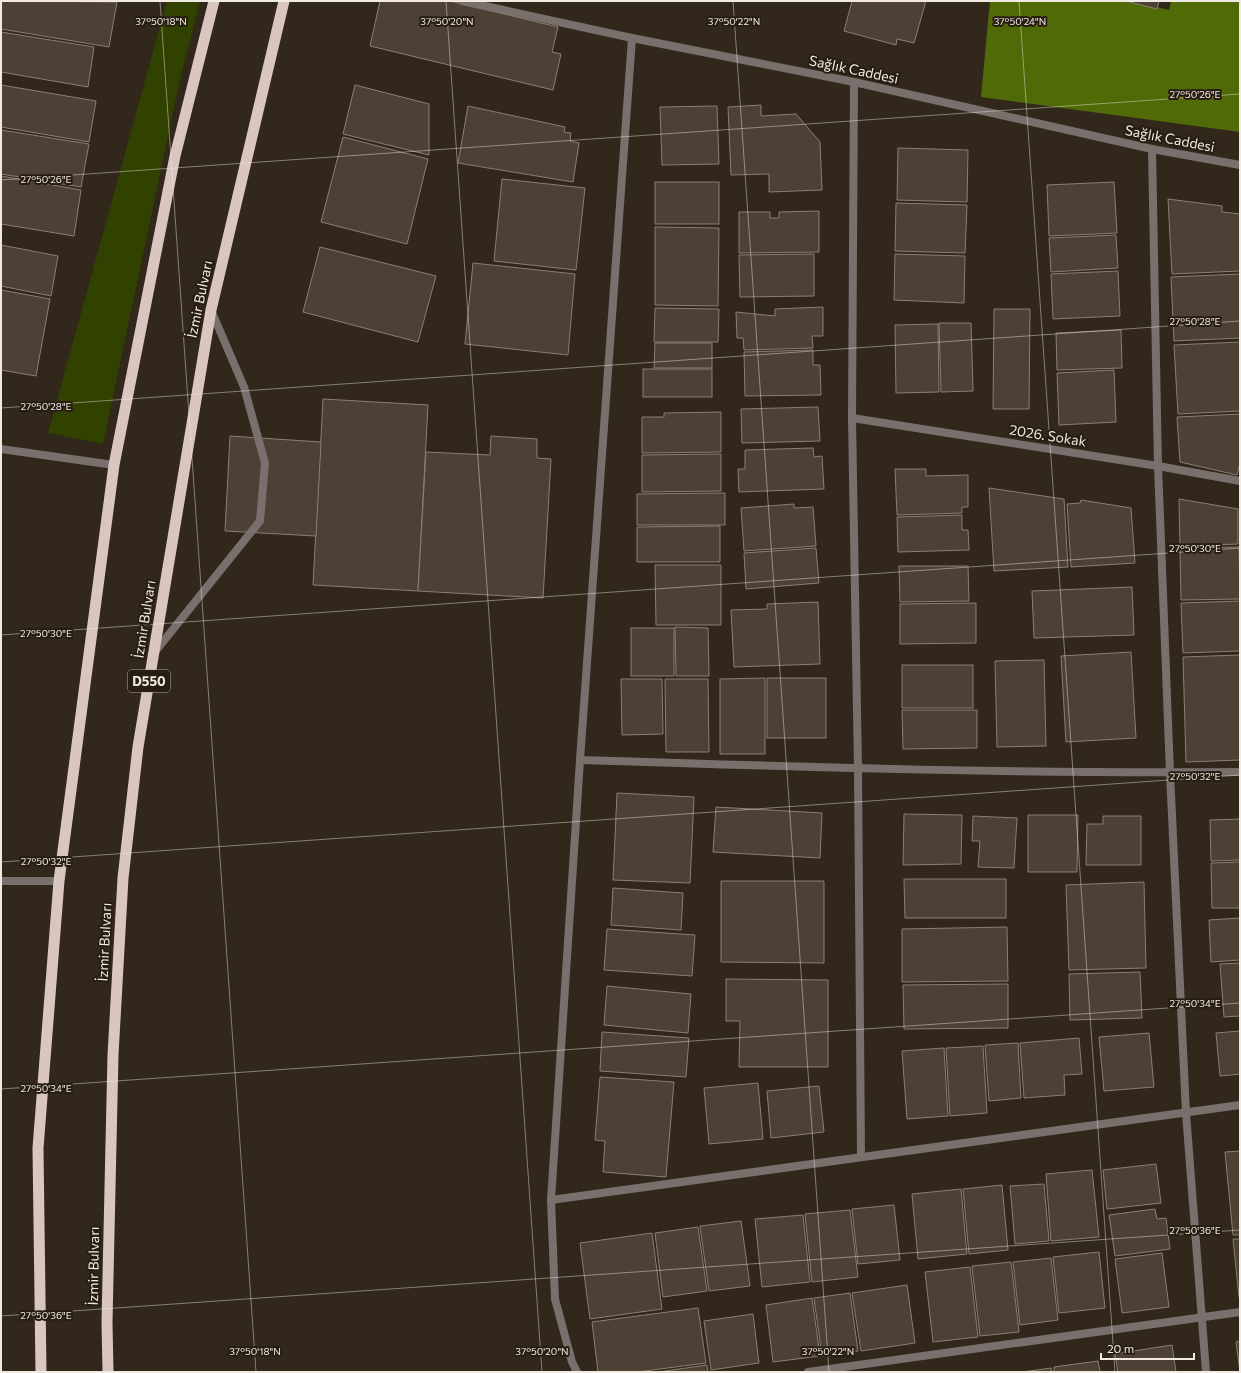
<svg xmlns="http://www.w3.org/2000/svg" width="1241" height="1373" viewBox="0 0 1241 1373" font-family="Commissioner,sans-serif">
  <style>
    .green { fill: #304100 }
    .forest { fill: #516a08 }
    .building { fill: #4d4035; stroke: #8c7e72 }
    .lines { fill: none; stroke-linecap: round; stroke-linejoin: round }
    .service { stroke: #79706d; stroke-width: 8 }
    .minor { stroke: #79706d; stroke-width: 8 }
    .tertiary { stroke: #79706d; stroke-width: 8 }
    .trunk { stroke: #d9c6c0; stroke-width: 11 }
    .ticks { fill: none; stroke: #f1eae2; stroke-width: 1; stroke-opacity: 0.45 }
    .labels { text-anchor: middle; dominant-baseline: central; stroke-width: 4; stroke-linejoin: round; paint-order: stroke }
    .shield { fill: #271d12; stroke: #b4aca4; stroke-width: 1 }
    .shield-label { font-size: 13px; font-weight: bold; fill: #f1eae2 }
    .street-label { font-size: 14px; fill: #f1eae2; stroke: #271d12 }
    .ticks-label { font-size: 10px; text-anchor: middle; fill: #f1eae2; stroke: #271d12; stroke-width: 4; stroke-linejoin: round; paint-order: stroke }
  </style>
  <rect width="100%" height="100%" fill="#31271b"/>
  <path class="green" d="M 167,1 L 200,1 L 180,79 L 103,444 L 48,433 Z"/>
  <path class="forest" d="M 990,1 L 1130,1 L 1169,10 L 1171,1 L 1240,1 L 1240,132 L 981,97 Z"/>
  <g class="building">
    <path d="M 1,1 L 117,2 L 109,47 L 1,29 Z"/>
    <path d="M 380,1 L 450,1 L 558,27 L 552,52 L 561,54 L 553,90 L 370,46 Z"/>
    <path d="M 852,1 L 926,1 L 914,43 L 897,39 L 896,45 L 844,31 Z"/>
    <path d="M 1126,1 L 1159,1 L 1157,9 Z"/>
    <path d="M 1,32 L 94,47 L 88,87 L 1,72 Z"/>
    <path d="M 1,85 L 96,101 L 89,142 L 1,127 Z"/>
    <path d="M 355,85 L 429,104 L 429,155 L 343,134 Z"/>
    <path d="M 761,105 L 761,116 L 796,114 L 820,142 L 822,190 L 769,192 L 769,174 L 731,175 L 728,107 Z"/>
    <path d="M 468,106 L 565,127 L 564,132 L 571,133 L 570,141 L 579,143 L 573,182 L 458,163 Z"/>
    <path d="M 717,106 L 719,164 L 662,165 L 660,107 Z"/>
    <path d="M 1,130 L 89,144 L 81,187 L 1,174 Z"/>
    <path d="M 343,137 L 428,159 L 407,244 L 321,222 Z"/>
    <path d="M 898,148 L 968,150 L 967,202 L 897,200 Z"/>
    <path d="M 1,176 L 81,190 L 74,236 L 1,224 Z"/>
    <path d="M 502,179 L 585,188 L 576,270 L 494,261 Z"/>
    <rect x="655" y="182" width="64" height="42"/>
    <path d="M 1114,182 L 1117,233 L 1049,236 L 1047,185 Z"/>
    <path d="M 1168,199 L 1222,206 L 1222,212 L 1240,214 L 1240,271 L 1172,274 Z"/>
    <path d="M 896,203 L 967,205 L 965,253 L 895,251 Z"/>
    <path d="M 819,211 L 819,252 L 739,253 L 739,212 L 770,212 L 770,218 L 779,218 L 779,212 Z"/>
    <path d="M 655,227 L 719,228 L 718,306 L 655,305 Z"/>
    <path d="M 1116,235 L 1118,268 L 1051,272 L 1049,238 Z"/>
    <path d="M 1,245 L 58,256 L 51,296 L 1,286 Z"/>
    <path d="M 320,247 L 436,276 L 418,342 L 303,312 Z"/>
    <path d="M 814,254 L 814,296 L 740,297 L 739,255 Z"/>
    <path d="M 895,254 L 965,256 L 964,303 L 894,300 Z"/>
    <path d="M 473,263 L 575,274 L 568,355 L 465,344 Z"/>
    <path d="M 1118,271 L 1120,316 L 1053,319 L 1051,274 Z"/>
    <path d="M 1240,274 L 1240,338 L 1174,341 L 1171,277 Z"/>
    <path d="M 1,290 L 50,299 L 36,376 L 1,370 Z"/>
    <path d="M 823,307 L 823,336 L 812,336 L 813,348 L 744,350 L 743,338 L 737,338 L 736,312 L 775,316 L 775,309 Z"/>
    <path d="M 655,308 L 719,309 L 718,342 L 654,342 Z"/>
    <path d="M 994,309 L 1030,309 L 1029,409 L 993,409 Z"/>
    <path d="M 939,323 L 971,323 L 973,391 L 941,392 Z"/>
    <path d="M 938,324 L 939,392 L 896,393 L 895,325 Z"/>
    <path d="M 1121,330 L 1122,368 L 1057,370 L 1056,333 Z"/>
    <path d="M 1240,342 L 1240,411 L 1178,414 L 1174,345 Z"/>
    <path d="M 655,343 L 712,343 L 712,368 L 654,368 Z"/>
    <path d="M 813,350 L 813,365 L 820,365 L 821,395 L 745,396 L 744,352 Z"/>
    <rect x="643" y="369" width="69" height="28"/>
    <path d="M 1114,370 L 1116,422 L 1059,425 L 1057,373 Z"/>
    <path d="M 323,399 L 428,405 L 418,591 L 313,585 Z"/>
    <path d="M 818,407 L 820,441 L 742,443 L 741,409 Z"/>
    <path d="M 721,412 L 721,452 L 642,453 L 642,417 L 664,417 L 664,413 Z"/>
    <path d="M 1240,414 L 1240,463 L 1237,475 L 1180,462 L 1177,417 Z"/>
    <path d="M 230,436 L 321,442 L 316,536 L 225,531 Z"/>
    <path d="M 491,436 L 537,439 L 537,458 L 551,459 L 543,598 L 418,591 L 426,452 L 490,455 Z"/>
    <path d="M 813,448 L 814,457 L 822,456 L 824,489 L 739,492 L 738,469 L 745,469 L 745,450 Z"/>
    <path d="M 721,454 L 721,491 L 642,492 L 642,455 Z"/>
    <path d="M 895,469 L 926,469 L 926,476 L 968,475 L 968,507 L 962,507 L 962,513 L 897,515 Z"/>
    <path d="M 989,488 L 1064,499 L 1068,567 L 994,571 Z"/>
    <path d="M 725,493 L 725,525 L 637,525 L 637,494 Z"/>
    <path d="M 1179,499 L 1238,509 L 1238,544 L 1180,546 Z"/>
    <path d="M 1081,500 L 1131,508 L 1135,563 L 1071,567 L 1067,504 L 1080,503 Z"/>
    <path d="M 794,504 L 794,508 L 813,507 L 816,546 L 744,551 L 741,508 Z"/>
    <path d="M 962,515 L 962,530 L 968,530 L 969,550 L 898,552 L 897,517 Z"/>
    <path d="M 720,526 L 720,562 L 637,562 L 637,527 Z"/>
    <path d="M 1239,547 L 1240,599 L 1181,600 L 1180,548 Z"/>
    <path d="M 816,548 L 819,583 L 746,589 L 744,553 Z"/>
    <path d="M 655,565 L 721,565 L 721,625 L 656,625 Z"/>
    <path d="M 899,566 L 968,566 L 969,601 L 900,602 Z"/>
    <path d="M 1132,587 L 1134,635 L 1034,638 L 1032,591 Z"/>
    <path d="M 1240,601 L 1240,651 L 1183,653 L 1181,603 Z"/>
    <path d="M 818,602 L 820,664 L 734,667 L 731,610 L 767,609 L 767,604 Z"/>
    <path d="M 976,603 L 976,643 L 900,644 L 900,604 Z"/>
    <path d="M 675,627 L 708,628 L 709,676 L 676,676 Z"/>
    <rect x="631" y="628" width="43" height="48"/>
    <path d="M 1131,652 L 1136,738 L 1066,742 L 1061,656 Z"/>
    <path d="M 1240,655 L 1240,760 L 1186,762 L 1183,657 Z"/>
    <path d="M 1044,660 L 1046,746 L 997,747 L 995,661 Z"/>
    <rect x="902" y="665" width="71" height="43"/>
    <path d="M 765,678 L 765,754 L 720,754 L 720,679 Z"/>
    <rect x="767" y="678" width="59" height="60"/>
    <path d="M 621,679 L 662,679 L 663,734 L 622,735 Z"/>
    <path d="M 665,679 L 708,679 L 709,752 L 666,752 Z"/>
    <path d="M 902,710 L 977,710 L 977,748 L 903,749 Z"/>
    <path d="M 617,793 L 694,797 L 690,883 L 613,880 Z"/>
    <path d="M 716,807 L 822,813 L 820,858 L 713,852 Z"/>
    <path d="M 904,814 L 962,815 L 961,864 L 903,865 Z"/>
    <path d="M 1028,815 L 1078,815 L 1077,872 L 1028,872 Z"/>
    <path d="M 973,816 L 1017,818 L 1014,868 L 978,867 L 980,841 L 972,841 Z"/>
    <path d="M 1103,816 L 1141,816 L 1141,865 L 1086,865 L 1087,824 L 1103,824 Z"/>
    <path d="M 1240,819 L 1240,860 L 1211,861 L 1210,820 Z"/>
    <path d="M 1240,862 L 1240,908 L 1212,908 L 1211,863 Z"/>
    <path d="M 904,879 L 1006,879 L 1006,918 L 905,918 Z"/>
    <path d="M 721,881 L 824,881 L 824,963 L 721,962 Z"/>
    <path d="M 1144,882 L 1146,968 L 1069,970 L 1066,885 Z"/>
    <path d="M 613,888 L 683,893 L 681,930 L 611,925 Z"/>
    <path d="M 1240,918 L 1240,960 L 1211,962 L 1209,920 Z"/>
    <path d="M 1007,927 L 1008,981 L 902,982 L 902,929 Z"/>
    <path d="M 607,929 L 695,935 L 692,976 L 604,970 Z"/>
    <path d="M 1240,963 L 1240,1016 L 1224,1017 L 1220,964 Z"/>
    <path d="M 1140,972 L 1142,1018 L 1070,1020 L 1069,974 Z"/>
    <path d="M 726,979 L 828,980 L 828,1067 L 739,1067 L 740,1021 L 726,1021 Z"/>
    <path d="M 1008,984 L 1008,1028 L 904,1029 L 903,985 Z"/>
    <path d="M 607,986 L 691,994 L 688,1033 L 604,1025 Z"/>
    <path d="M 1240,1031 L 1240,1074 L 1220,1076 L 1216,1033 Z"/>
    <path d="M 602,1032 L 689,1038 L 686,1077 L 600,1071 Z"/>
    <path d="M 1149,1033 L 1154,1087 L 1104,1091 L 1099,1037 Z"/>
    <path d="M 1079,1038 L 1082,1074 L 1064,1075 L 1065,1095 L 1024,1098 L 1020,1043 Z"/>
    <path d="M 1018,1043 L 1021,1098 L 989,1101 L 985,1045 Z"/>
    <path d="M 983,1046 L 987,1113 L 950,1116 L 946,1048 Z"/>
    <path d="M 944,1048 L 948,1116 L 907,1119 L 902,1051 Z"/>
    <path d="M 600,1077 L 674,1082 L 666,1177 L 603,1172 L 605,1141 L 595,1140 Z"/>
    <path d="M 758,1083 L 763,1139 L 709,1144 L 704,1088 Z"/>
    <path d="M 819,1086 L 824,1132 L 771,1138 L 767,1091 Z"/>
    <path d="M 1240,1151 L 1240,1235 L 1233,1235 L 1225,1152 Z"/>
    <path d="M 1156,1164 L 1161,1203 L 1107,1209 L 1103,1170 Z"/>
    <path d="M 1092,1170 L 1099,1237 L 1051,1241 L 1046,1174 Z"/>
    <path d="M 1044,1184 L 1049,1241 L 1015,1244 L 1010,1186 Z"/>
    <path d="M 1002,1185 L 1008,1250 L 969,1254 L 963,1189 Z"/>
    <path d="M 961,1189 L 967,1254 L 918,1259 L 912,1194 Z"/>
    <path d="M 894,1205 L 900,1260 L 858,1264 L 852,1209 Z"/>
    <path d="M 1155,1209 L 1157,1219 L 1166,1218 L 1170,1249 L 1115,1256 L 1109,1215 Z"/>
    <path d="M 850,1210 L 858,1277 L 812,1282 L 805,1214 Z"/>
    <path d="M 803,1215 L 810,1282 L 762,1287 L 755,1219 Z"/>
    <path d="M 741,1221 L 750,1286 L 709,1291 L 700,1226 Z"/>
    <path d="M 698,1227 L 707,1291 L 663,1297 L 655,1233 Z"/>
    <path d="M 652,1233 L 662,1309 L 590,1319 L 580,1243 Z"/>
    <path d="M 1233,1239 L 1240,1239 L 1240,1297 L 1239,1297 Z"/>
    <path d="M 1099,1252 L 1105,1308 L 1059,1313 L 1053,1257 Z"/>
    <path d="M 1162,1253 L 1169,1307 L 1122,1313 L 1115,1259 Z"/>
    <path d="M 1051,1258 L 1058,1320 L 1020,1325 L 1013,1262 Z"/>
    <path d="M 1011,1262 L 1019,1332 L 980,1336 L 972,1266 Z"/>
    <path d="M 970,1267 L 978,1337 L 933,1342 L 925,1272 Z"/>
    <path d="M 907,1285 L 915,1343 L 861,1351 L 852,1293 Z"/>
    <path d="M 850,1293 L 858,1351 L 822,1356 L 814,1298 Z"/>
    <path d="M 812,1298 L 820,1356 L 773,1362 L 766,1305 Z"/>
    <path d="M 698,1308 L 706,1363 L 637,1372 L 598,1372 L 592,1322 Z"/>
    <path d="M 753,1314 L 759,1363 L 711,1370 L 704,1321 Z"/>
    <path d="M 1240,1341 L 1240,1372 L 1236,1342 Z"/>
    <path d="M 1172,1345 L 1176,1372 L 1118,1372 L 1115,1354 Z"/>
    <path d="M 1098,1361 L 1100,1372 L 1054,1372 L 1054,1367 Z"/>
    <path d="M 707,1365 L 708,1372 L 658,1372 Z"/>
    <path d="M 1051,1368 L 1052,1372 L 1022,1372 Z"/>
  </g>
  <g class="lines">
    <path class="service" d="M 154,653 L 260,521 L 265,463 L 244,387 L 211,310"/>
    <g class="minor">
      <path d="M 854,82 L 852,418 L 858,769 L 861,1156"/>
      <path d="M 1152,149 L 1158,466 L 1170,773 L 1186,1113 L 1206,1372"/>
      <path d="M 852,418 L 1158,466 L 1240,481"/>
      <path d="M 1,449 L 114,465"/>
      <path d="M 580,760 C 800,767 1020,774 1240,772"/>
      <path d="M 1,881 L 59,881"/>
      <path d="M 551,1200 L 1240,1105"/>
      <path d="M 808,1372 L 1240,1312"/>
    </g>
    <g class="tertiary">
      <path d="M 462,1 L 632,38 L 854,82 L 1152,149 L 1240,165"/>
      <path d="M 577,1372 L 572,1362 L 555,1299 L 551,1200 L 580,760 L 632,38"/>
    </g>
    <g class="trunk">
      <path d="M 41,1372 L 38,1148 L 59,881 L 114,465 L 175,156 L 214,1"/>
      <path d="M 108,1372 L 107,1322 L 113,1055 L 123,878 L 138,747 L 211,310 L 284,1"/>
    </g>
  </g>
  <path class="ticks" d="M 160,1 L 256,1372M 446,1 L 542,1372M 733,1 L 829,1372M 1019,1 L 1115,1372M 1,180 L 1240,94M 1,408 L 1240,321M 1,635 L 1240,548M 1,862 L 1240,775M 1,1089 L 1240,1003M 1,1316 L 1240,1230"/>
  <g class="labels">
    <rect class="shield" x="128" y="670" width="42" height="22" rx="3"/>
    <g class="shield-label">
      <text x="149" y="681">D550</text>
    </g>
    <g class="street-label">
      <text transform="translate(854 69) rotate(12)">Sağlık Caddesi</text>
      <text transform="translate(1170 138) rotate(11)">Sağlık Caddesi</text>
      <text transform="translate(199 299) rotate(-78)">İzmir Bulvarı</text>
      <text transform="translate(1048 435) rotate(9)">2026. Sokak</text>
      <text transform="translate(144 619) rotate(-81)">İzmir Bulvarı</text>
      <text transform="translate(104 942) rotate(-87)">İzmir Bulvarı</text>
      <text transform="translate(93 1266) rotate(-89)">İzmir Bulvarı</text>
    </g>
  </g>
  <g class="ticks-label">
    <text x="161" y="25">37°50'18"N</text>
    <text x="447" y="25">37°50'20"N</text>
    <text x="734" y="25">37°50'22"N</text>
    <text x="1020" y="25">37°50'24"N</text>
    <text x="1195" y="98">27°50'26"E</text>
    <text x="46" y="183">27°50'26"E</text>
    <text x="1195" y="325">27°50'28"E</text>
    <text x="46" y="410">27°50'28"E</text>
    <text x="1195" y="552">27°50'30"E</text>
    <text x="46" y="637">27°50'30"E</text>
    <text x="1195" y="780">27°50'32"E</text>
    <text x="46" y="865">27°50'32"E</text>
    <text x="1195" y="1007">27°50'34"E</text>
    <text x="46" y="1092">27°50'34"E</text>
    <text x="1195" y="1234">27°50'36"E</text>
    <text x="46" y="1319">27°50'36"E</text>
    <text x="255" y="1355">37°50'18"N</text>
    <text x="542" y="1355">37°50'20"N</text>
    <text x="828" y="1355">37°50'22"N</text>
  </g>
  <rect width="1241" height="1373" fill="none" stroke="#f1eae2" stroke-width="4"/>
  <path d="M1101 1353v6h93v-6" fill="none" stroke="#f1eae2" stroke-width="2"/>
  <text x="1107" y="1353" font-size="12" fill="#f1eae2" stroke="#271d12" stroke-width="3" paint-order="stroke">20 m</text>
</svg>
